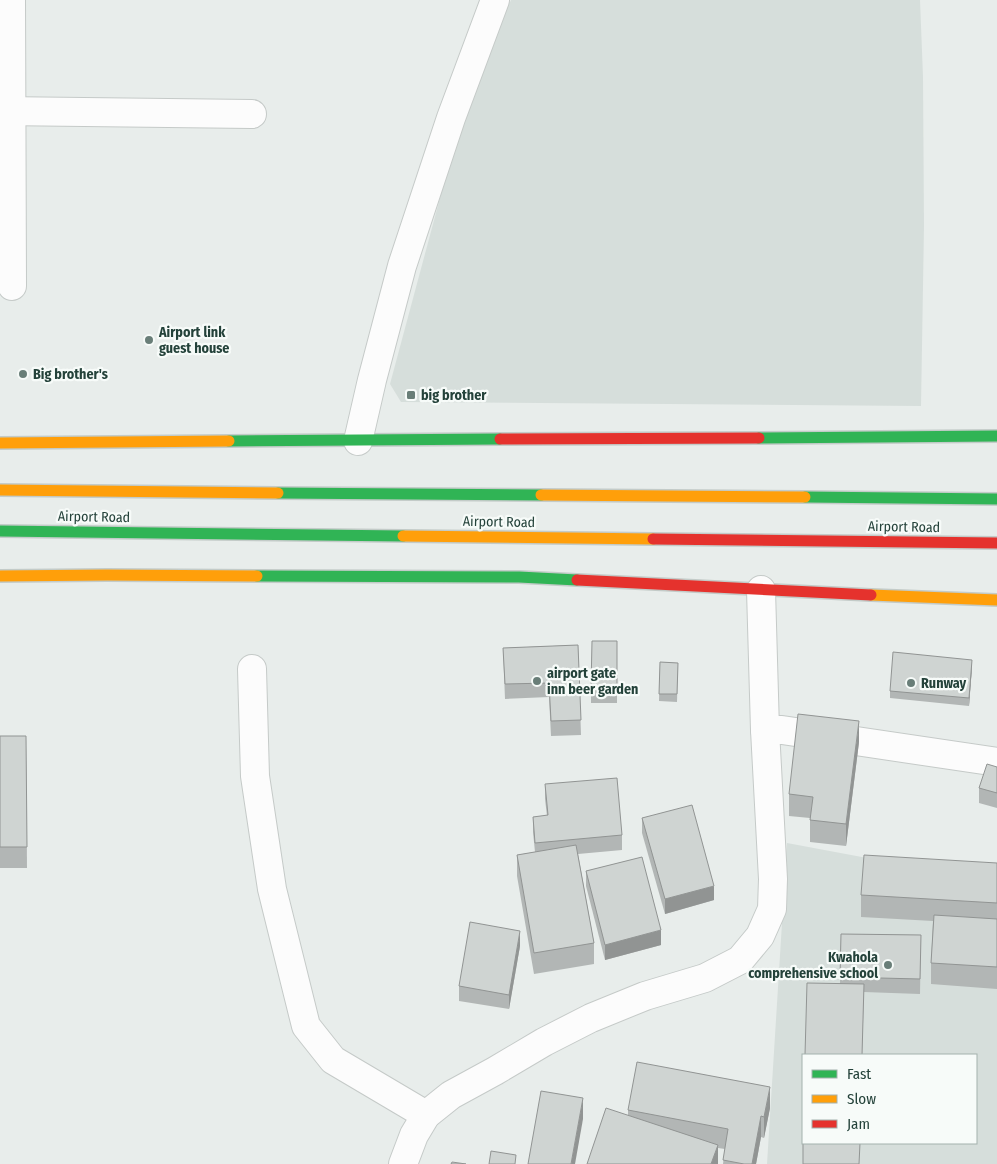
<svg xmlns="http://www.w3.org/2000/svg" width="997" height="1164" viewBox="0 0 997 1164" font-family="'Fira Sans Condensed',sans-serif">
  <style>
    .built { fill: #d6dedb; fill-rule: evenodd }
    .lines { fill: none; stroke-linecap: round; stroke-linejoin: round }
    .street-casing { stroke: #c5cac8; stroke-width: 30 }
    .fast-casing { stroke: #c3cbc8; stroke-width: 14 }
    .slow-casing { stroke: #c3cbc8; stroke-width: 14 }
    .jam-casing { stroke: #c3cbc8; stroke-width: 14 }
    .street { stroke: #fcfcfc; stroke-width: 28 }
    .fast { stroke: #30b455; stroke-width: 11 }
    .slow { stroke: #ff9f0a; stroke-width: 11 }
    .jam { stroke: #e5322d; stroke-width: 11 }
    .wall { fill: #b2b6b5 }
    .shaded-wall { fill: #919493 }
    .building { fill: #cfd4d2; stroke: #919493 }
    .poi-dot { fill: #697e78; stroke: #f7fbf9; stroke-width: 2 }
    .labels { text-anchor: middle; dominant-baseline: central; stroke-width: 4.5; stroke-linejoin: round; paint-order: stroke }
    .poi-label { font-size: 14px; font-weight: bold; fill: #24423a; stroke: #f7fbf9; text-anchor: start }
    .street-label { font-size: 14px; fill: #24423a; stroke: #f7fbf9 }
  </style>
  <rect width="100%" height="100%" fill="#e8edeb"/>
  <g class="built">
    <path d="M 511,0 L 920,0 L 923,77 L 924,226 L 921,406 L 401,402 L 390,384 L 465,105 Z"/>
    <path d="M 787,843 L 942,872 L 997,874 L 997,1164 L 767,1164 ZM 803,1055 L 976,1055 L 976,1143 L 803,1143 Z"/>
  </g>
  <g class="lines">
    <defs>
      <g id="street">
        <path d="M 11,0 L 12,286"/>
        <path d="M 0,111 L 252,114"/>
        <path d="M 358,441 L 372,380 L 402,266 L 451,118 L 495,0"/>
        <path d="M 761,590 L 765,730"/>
        <path d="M 252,669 L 255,776 L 272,889 L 306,1026 L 333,1060 L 426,1115"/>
        <path d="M 403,1164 L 414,1135 L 426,1115 L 451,1095 L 495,1071 L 544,1042 L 591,1018 L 645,996 L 705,978 L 740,960 L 760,936 L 772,909 L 773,879 L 765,730 L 782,730 L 997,762"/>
      </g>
      <g id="fast">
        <path d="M 759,438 L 997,436"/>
        <path d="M 229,441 L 500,439"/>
        <path d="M 278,493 L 541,495"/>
        <path d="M 805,497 L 997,499"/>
        <path d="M 0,531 L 403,536"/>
        <path d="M 257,576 L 519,577 L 577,580"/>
      </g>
      <g id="slow">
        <path d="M 0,443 L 229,441"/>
        <path d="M 0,490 L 278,493"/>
        <path d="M 541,495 L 805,497"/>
        <path d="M 403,536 L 653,539"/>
        <path d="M 0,576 L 107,575 L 257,576"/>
        <path d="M 871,595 L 997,600"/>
      </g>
      <g id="jam">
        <path d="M 500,439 L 759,438"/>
        <path d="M 653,539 L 997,543"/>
        <path d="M 577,580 L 871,595"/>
      </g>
    </defs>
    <use href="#street" class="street-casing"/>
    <use href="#fast" class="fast-casing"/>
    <use href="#slow" class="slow-casing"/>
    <use href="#jam" class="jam-casing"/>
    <use href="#street" class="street"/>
    <use href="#fast" class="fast"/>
    <use href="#slow" class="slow"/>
    <use href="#jam" class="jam"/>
  </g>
  <g class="wall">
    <path d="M 617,641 L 617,703 L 591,703 L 591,688 Z"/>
    <path d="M 578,645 L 581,735 L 551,736 L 549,697 L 505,699 L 503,648 Z"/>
    <path d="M 660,662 L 678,663 L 677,702 L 659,701 Z"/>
    <path d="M 972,667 L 969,706 L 890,698 L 890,691 Z"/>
    <path d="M 0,736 L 26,736 L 27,868 L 0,868 Z"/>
    <path d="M 859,742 L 846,846 L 810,842 L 810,818 L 789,816 L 789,794 Z"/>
    <path d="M 997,767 L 997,808 L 979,803 L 979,788 Z"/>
    <path d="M 545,784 L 622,835 L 622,850 L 578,854 L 594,943 L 594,964 L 534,974 L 517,876 L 517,855 L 535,852 L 533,832 L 533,817 L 547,816 L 545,799 Z"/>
    <path d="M 642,818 L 714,900 L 665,914 L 642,833 Z"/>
    <path d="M 997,863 L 997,989 L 931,984 L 931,963 L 933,921 L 861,917 L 861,895 Z"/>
    <path d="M 586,871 L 661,945 L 605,960 L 586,886 Z"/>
    <path d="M 841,934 L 921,935 L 920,994 L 864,992 L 862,1055 L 805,1055 L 840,984 Z"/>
    <path d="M 520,946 L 509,1009 L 459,1001 L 459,986 Z"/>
    <path d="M 770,1108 L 764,1138 L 761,1137 L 756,1164 L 723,1164 L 725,1149 L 718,1148 L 718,1164 L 628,1115 L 628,1110 Z"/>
  </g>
  <g class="shaded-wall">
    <path d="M 972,660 L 972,667 L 969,706 L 969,698 Z"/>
    <path d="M 859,721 L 859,742 L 846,846 L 846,824 Z"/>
    <path d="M 714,886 L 714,900 L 665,914 L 665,899 Z"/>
    <path d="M 661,930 L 661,945 L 605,960 L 605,945 Z"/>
    <path d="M 520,931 L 520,946 L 509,1009 L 509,995 Z"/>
    <path d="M 770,1087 L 770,1108 L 764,1138 L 764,1117 Z"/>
    <path d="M 583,1098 L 583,1119 L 575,1164 L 571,1164 Z"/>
    <path d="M 761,1116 L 761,1137 L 756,1164 L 752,1164 Z"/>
    <path d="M 718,1145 L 718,1164 L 711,1164 Z"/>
  </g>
  <g class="building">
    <path d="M 592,641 L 617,641 L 617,688 L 591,688 Z"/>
    <path d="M 578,645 L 581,720 L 551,721 L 549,683 L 505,684 L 503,648 Z"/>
    <path d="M 893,652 L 972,660 L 969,698 L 890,691 Z"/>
    <path d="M 660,662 L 678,663 L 677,694 L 659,694 Z"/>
    <path d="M 798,714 L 859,721 L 846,824 L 810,820 L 813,797 L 789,794 Z"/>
    <path d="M 0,736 L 26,736 L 27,847 L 0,847 Z"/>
    <path d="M 987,764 L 997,767 L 997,793 L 979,788 Z"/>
    <path d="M 617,778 L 622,835 L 535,843 L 533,817 L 548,815 L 545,784 Z"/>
    <path d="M 692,805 L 714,886 L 665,899 L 642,818 Z"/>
    <path d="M 576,845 L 594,943 L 534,953 L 517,855 Z"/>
    <path d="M 864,855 L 997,863 L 997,903 L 861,895 Z"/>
    <path d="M 642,857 L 661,930 L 605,945 L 586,871 Z"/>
    <path d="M 934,915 L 997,919 L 997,967 L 931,963 Z"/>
    <path d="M 470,922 L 520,931 L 509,995 L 459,986 Z"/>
    <path d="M 841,934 L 921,935 L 920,979 L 840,977 Z"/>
    <path d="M 807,983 L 864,984 L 862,1055 L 805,1055 Z"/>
    <path d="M 637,1062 L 770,1087 L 764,1117 L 761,1116 L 752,1164 L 744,1164 L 723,1160 L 728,1129 L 628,1110 Z"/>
    <path d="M 541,1091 L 583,1098 L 571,1164 L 528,1164 Z"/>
    <path d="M 606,1108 L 718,1145 L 711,1164 L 587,1164 Z"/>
    <path d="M 803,1141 L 803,1143 L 860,1143 L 859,1164 L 803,1164 Z"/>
    <path d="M 491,1151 L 516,1155 L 515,1164 L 489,1164 Z"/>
    <path d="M 452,1162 L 466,1164 L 451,1164 Z"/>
  </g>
  <g class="poi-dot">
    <circle cx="149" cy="340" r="5"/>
    <circle cx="23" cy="374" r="5"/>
    <rect x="406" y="390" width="10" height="10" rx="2.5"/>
    <circle cx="537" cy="681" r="5"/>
    <circle cx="911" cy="683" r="5"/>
    <circle cx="888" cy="965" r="5"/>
  </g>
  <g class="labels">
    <g class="poi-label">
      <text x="159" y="332">Airport link<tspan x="159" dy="16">guest house</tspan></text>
      <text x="33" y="374">Big brother's</text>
      <text x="421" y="395">big brother</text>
      <text x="547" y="673">airport gate<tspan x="547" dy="16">inn beer garden</tspan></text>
      <text x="921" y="683">Runway</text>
      <text x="878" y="957" text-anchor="end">Kwahola<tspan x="878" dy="16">comprehensive school</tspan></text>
    </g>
    <g class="street-label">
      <text transform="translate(94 517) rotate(1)">Airport Road</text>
      <text transform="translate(499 522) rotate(1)">Airport Road</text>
      <text transform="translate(904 527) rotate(1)">Airport Road</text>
    </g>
  </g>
  <rect x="802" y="1054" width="175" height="90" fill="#f7fbf9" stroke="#a3b1ad"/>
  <rect x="812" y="1070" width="25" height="8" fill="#30b455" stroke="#a3b1ad"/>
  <text x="847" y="1079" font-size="15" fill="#24423a">Fast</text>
  <rect x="812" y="1095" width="25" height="8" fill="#ff9f0a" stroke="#a3b1ad"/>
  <text x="847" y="1104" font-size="15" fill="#24423a">Slow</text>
  <rect x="812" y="1120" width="25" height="8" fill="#e5322d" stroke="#a3b1ad"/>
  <text x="847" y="1129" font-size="15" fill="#24423a">Jam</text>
</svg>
